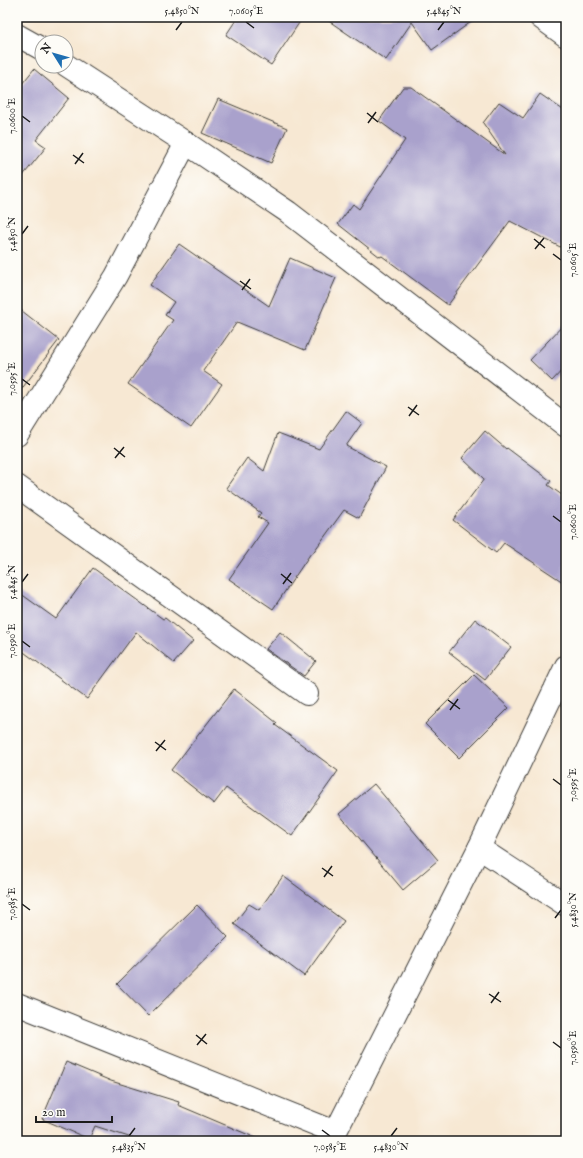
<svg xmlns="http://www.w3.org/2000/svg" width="583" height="1158" viewBox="0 0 583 1158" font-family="'IM FELL English',serif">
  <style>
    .building { fill: #a9a1cc }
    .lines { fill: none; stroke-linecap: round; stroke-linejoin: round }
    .minor-casing { stroke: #3d3b37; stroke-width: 24 }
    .minor { stroke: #fff; stroke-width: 22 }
    .ticks { fill: none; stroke: #1c1c1c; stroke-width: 1.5 }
    .neatline { fill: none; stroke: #1c1c1c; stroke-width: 1.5 }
    .ticks-label { font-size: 10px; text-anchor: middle; fill: #1c1c1c }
  </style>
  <rect width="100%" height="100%" fill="#fdfcf7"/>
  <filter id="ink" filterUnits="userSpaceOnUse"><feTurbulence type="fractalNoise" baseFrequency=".025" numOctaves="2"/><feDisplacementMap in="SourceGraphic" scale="8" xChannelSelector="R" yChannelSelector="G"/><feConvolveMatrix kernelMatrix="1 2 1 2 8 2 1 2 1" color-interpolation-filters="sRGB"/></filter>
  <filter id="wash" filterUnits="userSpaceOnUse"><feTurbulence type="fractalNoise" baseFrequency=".012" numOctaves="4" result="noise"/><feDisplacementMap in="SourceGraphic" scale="16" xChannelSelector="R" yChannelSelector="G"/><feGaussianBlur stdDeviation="0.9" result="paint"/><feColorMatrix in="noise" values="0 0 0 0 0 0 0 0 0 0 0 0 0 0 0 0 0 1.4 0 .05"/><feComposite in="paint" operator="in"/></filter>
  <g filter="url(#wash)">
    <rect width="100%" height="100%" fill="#f7e8d3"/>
    <g id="blocks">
      <g class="building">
        <path d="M 238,17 L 303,17 L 271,65 L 226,35 Z"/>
        <path d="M 323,17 L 478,17 L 432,50 L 412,22 L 386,60 Z"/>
        <path d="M 34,69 L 69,98 L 36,140 L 46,147 L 17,183 L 17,90 Z"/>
        <path d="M 403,87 L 411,87 L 505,155 L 483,123 L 499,102 L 523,118 L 540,94 L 566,112 L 566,250 L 510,221 L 448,305 L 382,256 L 380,257 L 338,224 L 353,204 L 359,209 L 405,140 L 379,121 Z"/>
        <path d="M 218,99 L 287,128 L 271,163 L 202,133 Z"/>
        <path d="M 179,244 L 269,306 L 290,258 L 336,278 L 305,350 L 237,322 L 203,371 L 222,384 L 191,428 L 128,384 L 173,320 L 165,315 L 174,302 L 150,285 Z"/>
        <path d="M 17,307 L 59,340 L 17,395 Z"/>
        <path d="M 566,322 L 566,366 L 552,381 L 530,360 Z"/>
        <path d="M 346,411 L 362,423 L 346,446 L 386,467 L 359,518 L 344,510 L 312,554 L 311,553 L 273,609 L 229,579 L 268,523 L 258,517 L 261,513 L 226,488 L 247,458 L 264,471 L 278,433 L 319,449 Z"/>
        <path d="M 485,431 L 506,449 L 507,448 L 551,481 L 548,485 L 566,498 L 566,584 L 504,543 L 496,553 L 453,520 L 484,479 L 462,458 Z"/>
        <path d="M 93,568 L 163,619 L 165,618 L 193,641 L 174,663 L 136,632 L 87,699 L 17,647 L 17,591 L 56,619 Z"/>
        <path d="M 475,619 L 511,647 L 485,680 L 449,652 Z"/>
        <path d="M 280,632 L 316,661 L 304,676 L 266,649 Z"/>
        <path d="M 474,675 L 509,708 L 459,758 L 425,724 Z"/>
        <path d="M 234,689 L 277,723 L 275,725 L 338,771 L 292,836 L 226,788 L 214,804 L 171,770 Z"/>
        <path d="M 374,784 L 438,860 L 403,890 L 339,814 Z"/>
        <path d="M 283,876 L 344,921 L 304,976 L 234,924 L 249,904 L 259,910 Z"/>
        <path d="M 197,905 L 228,937 L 148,1016 L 117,984 Z"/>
        <path d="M 66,1062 L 111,1081 L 179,1102 L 178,1105 L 263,1141 L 141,1141 L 95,1126 L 89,1139 L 42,1119 Z"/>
      </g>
    </g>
  </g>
  <g filter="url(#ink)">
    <use href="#blocks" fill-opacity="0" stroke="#3d3b37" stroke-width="1"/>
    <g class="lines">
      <defs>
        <g id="minor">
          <path d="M 540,17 L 566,36"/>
          <path d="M 17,35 L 42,49"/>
          <path d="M 66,65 L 186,143 L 288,212 L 566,426"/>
          <path d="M 17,435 L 116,276 L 186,143"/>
          <path d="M 17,486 L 307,694"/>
          <path d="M 479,848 L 566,905"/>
          <path d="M 17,1004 L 335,1132"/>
          <path d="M 331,1141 L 479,848 L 566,666"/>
        </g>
      </defs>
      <use href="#minor" class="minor-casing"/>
      <use href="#minor" class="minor"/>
    </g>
  </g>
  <path class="ticks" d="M 246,22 L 254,28M 176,30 L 182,22M 438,30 L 444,22M 367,113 L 378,122M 22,116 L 30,122M 368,123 L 376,112M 73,155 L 84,163M 75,164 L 83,153M 22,234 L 28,226M 534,239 L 545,248M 535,249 L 544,238M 553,254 L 561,260M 240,281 L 251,289M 242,290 L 250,279M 22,379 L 30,385M 408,407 L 419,415M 409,416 L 417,405M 114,448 L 125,457M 115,458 L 124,447M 553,516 L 561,522M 281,574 L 292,583M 22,582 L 28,574M 283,584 L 291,573M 22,641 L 30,647M 448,700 L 460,709M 450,710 L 458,699M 155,742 L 166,750M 156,751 L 165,740M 553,779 L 561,785M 322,868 L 333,876M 324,877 L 332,866M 22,904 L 30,910M 555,918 L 561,910M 489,994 L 501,1002M 491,1003 L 499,992M 196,1035 L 207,1044M 553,1042 L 561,1048M 197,1045 L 206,1034M 322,1130 L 330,1136M 129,1136 L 135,1128M 391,1136 L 397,1128"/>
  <rect width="583" height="1158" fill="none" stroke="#fdfcf7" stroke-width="44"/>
  <g transform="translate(54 54) rotate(307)"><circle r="19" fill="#fdfcf7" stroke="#a3a29f"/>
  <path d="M0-3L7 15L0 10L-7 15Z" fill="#1f6fb2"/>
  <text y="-6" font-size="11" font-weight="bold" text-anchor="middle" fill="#1c1c1c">N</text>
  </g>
  <path d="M36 1116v6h76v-6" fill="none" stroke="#1c1c1c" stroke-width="2"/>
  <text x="42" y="1116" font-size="12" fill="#1c1c1c" stroke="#fdfcf7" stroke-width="3" paint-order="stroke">20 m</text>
  <rect x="22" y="22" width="539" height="1114" class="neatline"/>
  <g class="ticks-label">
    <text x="182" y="14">5.4850°N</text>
    <text x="246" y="14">7.0605°E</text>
    <text x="444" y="14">5.4845°N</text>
    <text transform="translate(11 116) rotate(-90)" y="4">7.0600°E</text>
    <text transform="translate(11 234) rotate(-90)" y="4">5.4850°N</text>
    <text transform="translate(572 260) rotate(-90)" y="4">7.0605°E</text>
    <text transform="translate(11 379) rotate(-90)" y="4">7.0595°E</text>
    <text transform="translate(572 522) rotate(-90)" y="4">7.0600°E</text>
    <text transform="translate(11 582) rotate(-90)" y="4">5.4845°N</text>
    <text transform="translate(11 641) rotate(-90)" y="4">7.0590°E</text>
    <text transform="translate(572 785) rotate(-90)" y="4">7.0595°E</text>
    <text transform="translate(11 904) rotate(-90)" y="4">7.0585°E</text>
    <text transform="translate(572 910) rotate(-90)" y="4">5.4830°N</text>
    <text transform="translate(572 1048) rotate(-90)" y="4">7.0590°E</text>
    <text x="129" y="1150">5.4835°N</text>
    <text x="330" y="1150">7.0585°E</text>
    <text x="391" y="1150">5.4830°N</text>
  </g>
</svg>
